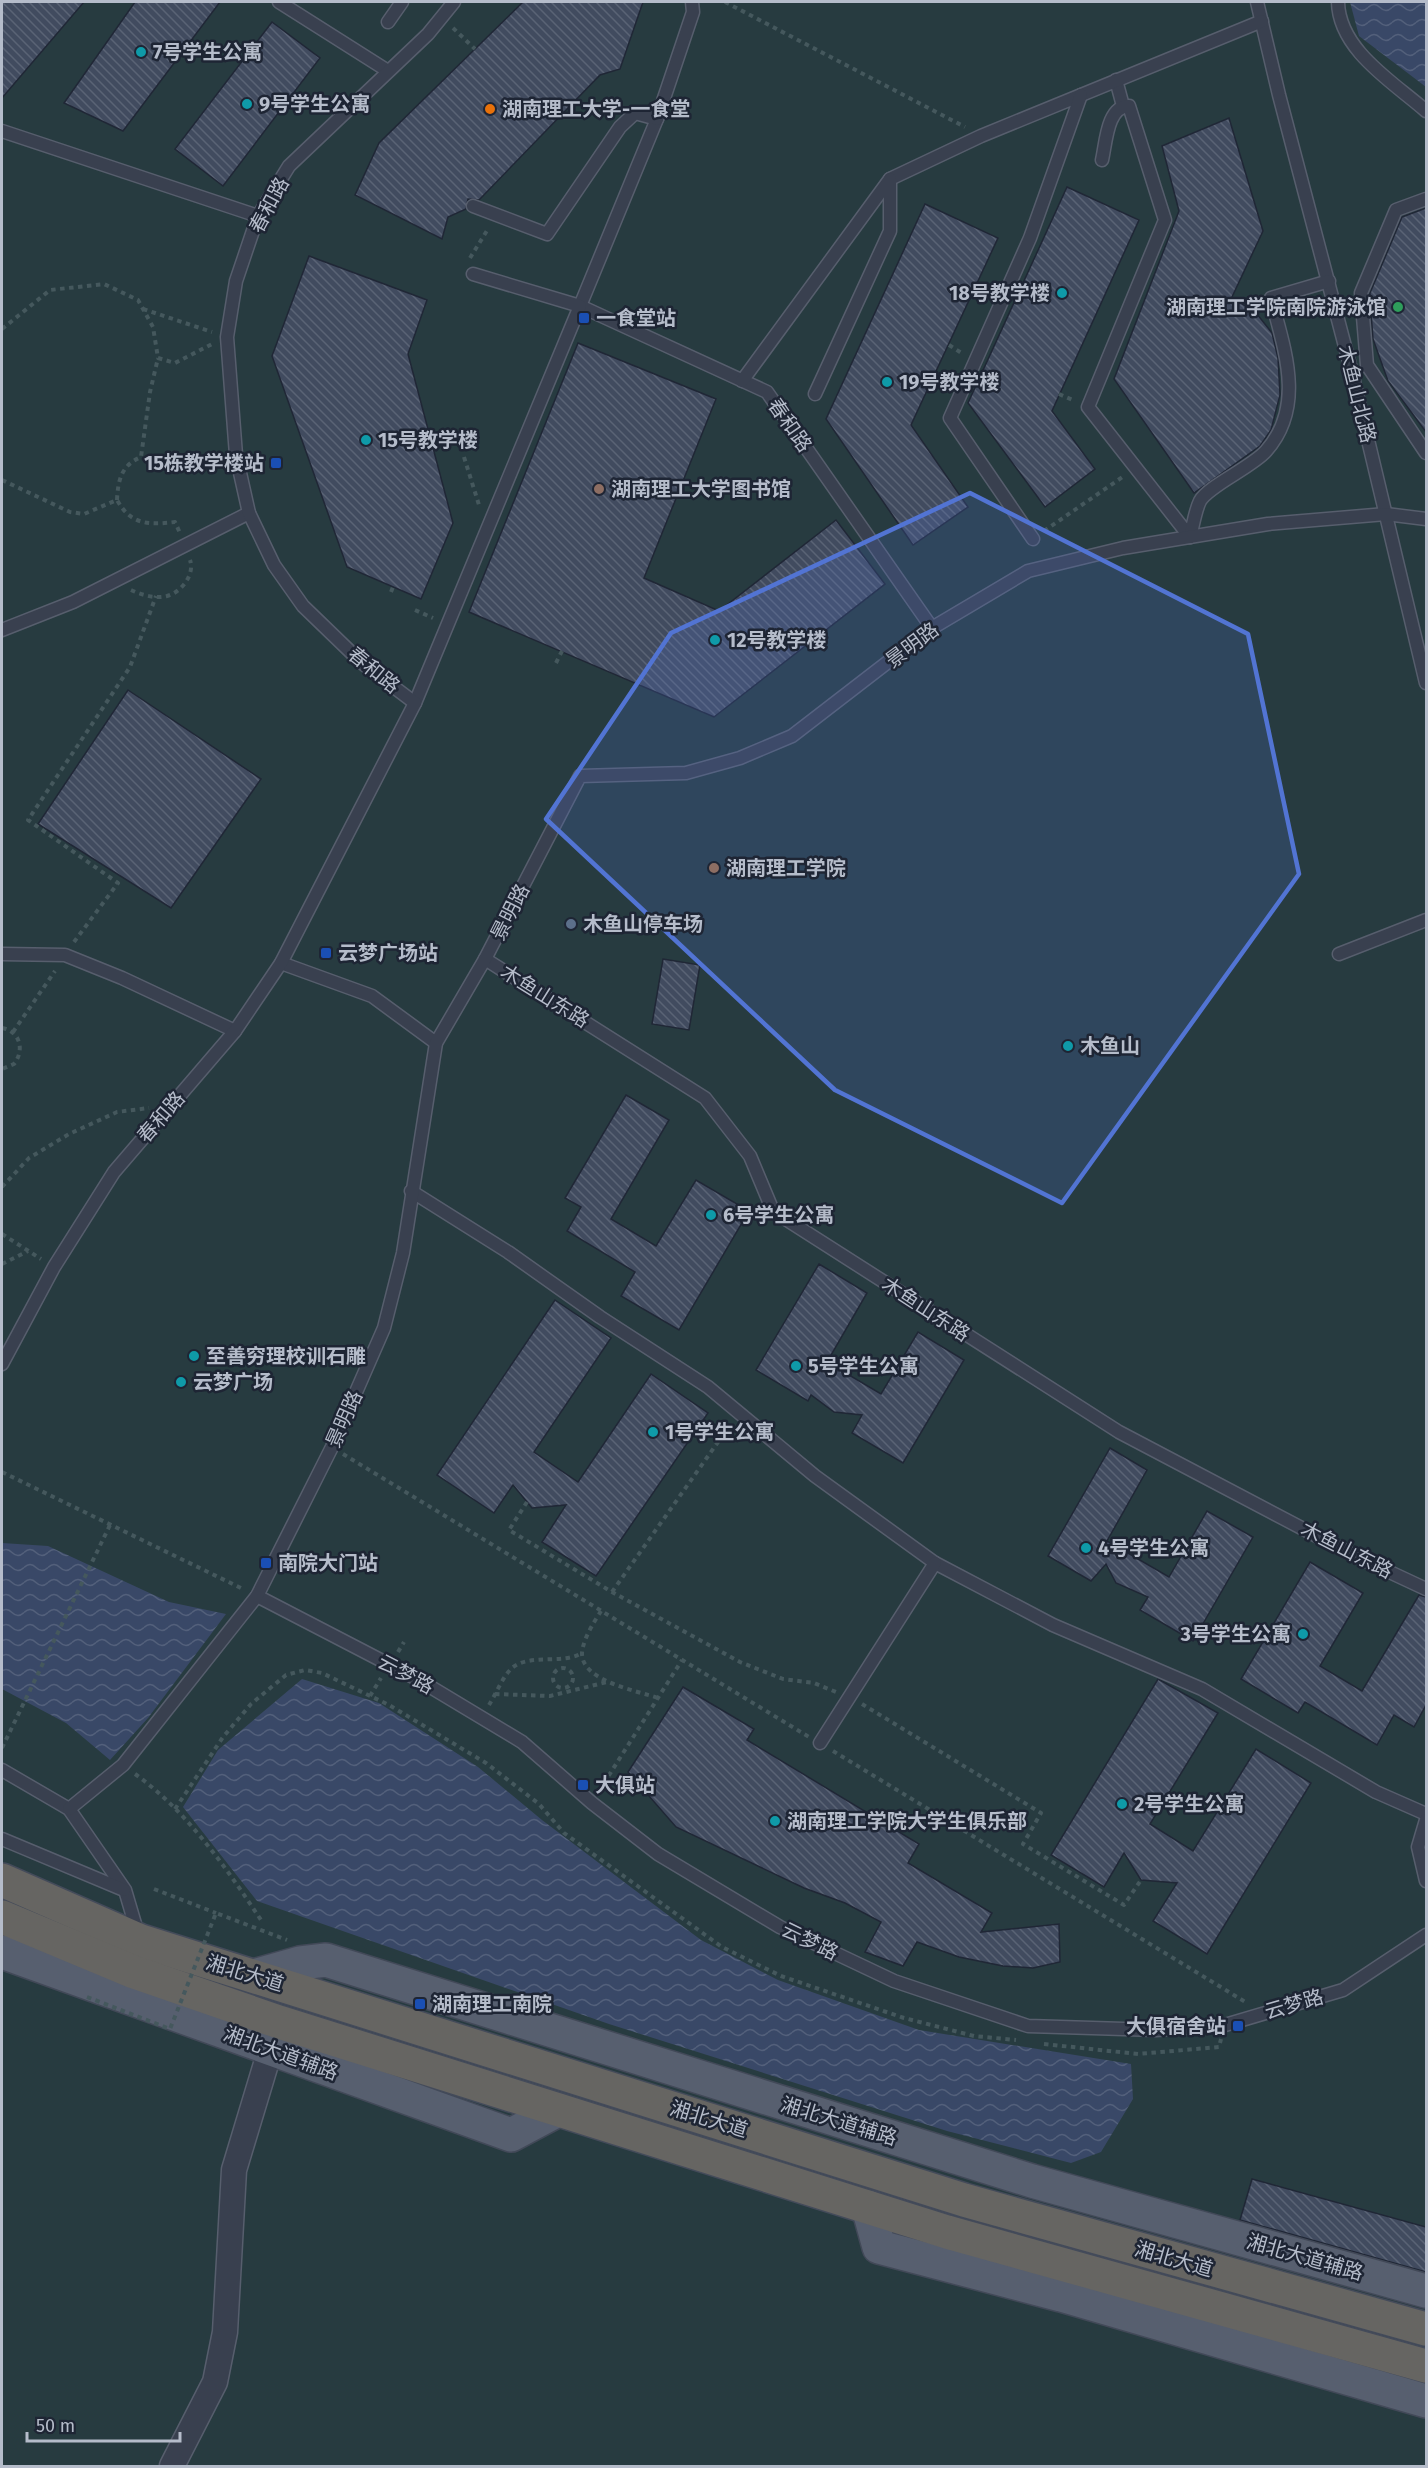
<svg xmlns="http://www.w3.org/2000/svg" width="1428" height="2468" viewBox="0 0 1428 2468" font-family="'Fira Sans','Noto Sans SC',sans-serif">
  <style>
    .park { fill: #273b40 }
    .water { fill: url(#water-waves) }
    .building { fill: url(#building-back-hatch); stroke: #202736; stroke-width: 1.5 }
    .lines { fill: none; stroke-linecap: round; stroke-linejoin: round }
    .service-casing { stroke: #575e6d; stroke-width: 15 }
    .minor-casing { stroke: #575e6d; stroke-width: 27 }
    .primary-casing { stroke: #424958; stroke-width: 36 }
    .trunk-casing { stroke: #444b5a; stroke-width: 36 }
    .path { stroke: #45585d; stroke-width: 4; stroke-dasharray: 4.5 4.5; stroke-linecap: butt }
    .service { stroke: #39404f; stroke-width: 12 }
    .minor { stroke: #39404f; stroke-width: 24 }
    .primary { stroke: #575f6f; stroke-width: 33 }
    .trunk { stroke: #666562; stroke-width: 33 }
    .path-bridge { stroke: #45585d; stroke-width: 4; stroke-dasharray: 4.5 4.5; stroke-linecap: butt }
    .marked { fill: #5274d3; fill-opacity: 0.2; stroke: #5274d3; stroke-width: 4.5; stroke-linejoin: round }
    .culture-dot { fill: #0f9aa8; stroke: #1e2534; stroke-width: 2 }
    .food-dot { fill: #e8710a; stroke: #1e2534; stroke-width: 2 }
    .leisure-dot { fill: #2e9e5b; stroke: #1e2534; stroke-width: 2 }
    .transit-dot { fill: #1a4fb4; stroke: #1e2534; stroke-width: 2 }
    .education-dot { fill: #8d6e63; stroke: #1e2534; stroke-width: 2 }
    .service-dot { fill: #5c6f8a; stroke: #1e2534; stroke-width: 2 }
    .labels { text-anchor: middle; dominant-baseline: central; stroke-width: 5; stroke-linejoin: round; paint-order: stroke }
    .poi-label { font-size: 20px; font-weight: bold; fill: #b5bcca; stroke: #1e2534; text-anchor: start }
    .street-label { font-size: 20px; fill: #b5bcca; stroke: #1e2534 }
  </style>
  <defs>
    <pattern id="water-waves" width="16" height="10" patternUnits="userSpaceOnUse" patternTransform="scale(1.5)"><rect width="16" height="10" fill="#394867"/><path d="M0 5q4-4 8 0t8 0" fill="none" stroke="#53607b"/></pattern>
    <pattern id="building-back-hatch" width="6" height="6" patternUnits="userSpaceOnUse" patternTransform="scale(1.5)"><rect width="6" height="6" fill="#414b5f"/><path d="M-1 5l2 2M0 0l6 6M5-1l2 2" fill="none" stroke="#5a6375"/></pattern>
  </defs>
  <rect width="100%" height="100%" fill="#252e3f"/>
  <rect class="park" x="2" y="2" width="1424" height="2464"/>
  <g class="water">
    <path d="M 1350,2 L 1426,2 L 1426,87 L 1359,36 Z"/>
    <path d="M 2,1543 L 48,1546 L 169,1602 L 226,1614 L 148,1718 L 110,1760 L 66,1723 L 2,1689 Z"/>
    <path d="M 302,1679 L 379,1703 L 478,1767 L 542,1820 L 701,1940 L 778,1980 L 919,2030 L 1131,2064 L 1133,2099 L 1101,2152 L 1071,2163 L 947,2131 L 609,2024 L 257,1901 L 183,1807 L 218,1750 Z"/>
  </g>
  <g class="building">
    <path d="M 2,2 L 84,2 L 2,98 Z"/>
    <path d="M 135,2 L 220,2 L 123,131 L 64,103 Z"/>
    <path d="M 523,2 L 643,2 L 620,69 L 600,75 L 479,200 L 468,199 L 466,209 L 448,217 L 442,239 L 355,195 L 379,143 Z"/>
    <path d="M 272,22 L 320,58 L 223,186 L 175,149 Z"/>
    <path d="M 1229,118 L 1263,231 L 1232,297 L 1257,314 L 1272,333 L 1278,358 L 1280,395 L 1271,430 L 1260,446 L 1194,493 L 1114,379 L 1179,211 L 1162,146 Z"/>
    <path d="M 1067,187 L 1139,220 L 1052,411 L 1095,469 L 1045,507 L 968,403 Z"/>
    <path d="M 925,204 L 998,238 L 911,425 L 968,507 L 913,545 L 826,419 Z"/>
    <path d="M 1426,208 L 1426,432 L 1388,381 L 1373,339 L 1370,300 L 1370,293 L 1402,217 Z"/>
    <path d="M 309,256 L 427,300 L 408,354 L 453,523 L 421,599 L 347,567 L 272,356 Z"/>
    <path d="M 578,343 L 716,399 L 644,578 L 719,611 L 836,520 L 885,584 L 714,717 L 469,612 Z"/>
    <path d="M 128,690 L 261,779 L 171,908 L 38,824 Z"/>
    <path d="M 663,959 L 700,965 L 689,1030 L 652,1024 Z"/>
    <path d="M 626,1095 L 669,1120 L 611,1219 L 656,1246 L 696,1180 L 749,1211 L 679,1330 L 621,1296 L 635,1272 L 567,1231 L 581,1207 L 565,1198 Z"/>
    <path d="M 819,1264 L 867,1293 L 827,1362 L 881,1394 L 918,1332 L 964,1360 L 903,1463 L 852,1433 L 862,1415 L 834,1412 L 811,1395 L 808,1401 L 756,1370 Z"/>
    <path d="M 555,1300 L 611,1338 L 534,1452 L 578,1482 L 651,1374 L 708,1413 L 596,1576 L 542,1542 L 566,1505 L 532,1508 L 513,1485 L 494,1513 L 437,1475 Z"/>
    <path d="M 1110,1448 L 1147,1470 L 1107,1541 L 1169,1577 L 1207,1511 L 1253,1537 L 1193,1641 L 1140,1610 L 1148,1597 L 1116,1583 L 1106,1564 L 1091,1581 L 1048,1556 Z"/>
    <path d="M 1310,1562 L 1363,1593 L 1320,1666 L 1362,1691 L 1419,1595 L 1426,1597 L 1426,1705 L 1414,1727 L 1394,1715 L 1377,1745 L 1305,1702 L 1298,1713 L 1241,1679 Z"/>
    <path d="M 1158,1679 L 1218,1713 L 1150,1824 L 1193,1851 L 1256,1749 L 1311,1783 L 1207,1954 L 1153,1921 L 1177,1883 L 1141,1880 L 1124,1853 L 1104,1887 L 1051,1855 Z"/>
    <path d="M 683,1687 L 754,1729 L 747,1740 L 919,1844 L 908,1863 L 992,1913 L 981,1932 L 1059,1924 L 1060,1962 L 1033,1968 L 1003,1966 L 959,1957 L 917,1942 L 903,1966 L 865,1952 L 881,1922 L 845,1903 L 804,1888 L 676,1827 L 628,1772 Z"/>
    <path d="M 1252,2179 L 1426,2227 L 1426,2272 L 1240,2220 Z"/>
  </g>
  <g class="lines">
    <defs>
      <g id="service">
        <path d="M 279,2 L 388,71"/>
        <path d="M 692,2 L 693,12 L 657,119 L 580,306 L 767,392 L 932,628"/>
        <path d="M 1257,2 L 1279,95 L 1352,373 L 1426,683"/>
        <path d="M 1338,2 C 1339,50 1393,82 1426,111"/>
        <path d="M 388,22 L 402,2"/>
        <path d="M 1116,80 L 1123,106"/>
        <path d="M 2,131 L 258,216"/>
        <path d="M 1102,160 C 1106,143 1107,106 1129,106 L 1165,220 L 1088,407 L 1190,537"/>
        <path d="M 473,206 L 547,234 L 620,127 L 635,113 L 657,119"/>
        <path d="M 742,381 L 890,179 L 981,136 L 1262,21"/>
        <path d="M 815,394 L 890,231 L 890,179"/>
        <path d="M 1426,453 L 1367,365 L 1361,293 L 1396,210 L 1426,199"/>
        <path d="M 1190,537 C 1193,526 1195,511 1200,501 C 1208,486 1252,467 1266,451 C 1306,406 1284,348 1271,298 L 1329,281"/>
        <path d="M 1033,539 L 950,418 L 1030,238 L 1081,95"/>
        <path d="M 2,630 L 73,602 L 249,513"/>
        <path d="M 415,703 L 580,306 L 473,274"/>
        <path d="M 2,954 L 65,955 L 122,978 L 235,1031"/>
        <path d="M 1339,954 L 1426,920"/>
        <path d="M 485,959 L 705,1098 L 750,1156 L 773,1211 L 1119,1432 L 1349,1553 L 1426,1589"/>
        <path d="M 281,963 L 372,996 L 436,1043"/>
        <path d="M 411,1191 L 508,1252 L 600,1317 L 708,1387 L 815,1476 L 935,1563 L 1053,1625 L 1202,1689 L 1376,1792 L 1426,1814"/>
        <path d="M 2,1364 L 54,1267 L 114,1172 L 235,1031 L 281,963 L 415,703 L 362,663 L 303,606 L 274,565 L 249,513 L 236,455 L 227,337 L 236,281 L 258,216 L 289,166 L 428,34 L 454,2"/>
        <path d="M 257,1596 L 419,1680 L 522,1742 L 592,1803 L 658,1854 L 780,1927 L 894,1981 L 1028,2026 L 1156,2030 L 1225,2025 L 1343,1990 L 1426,1935"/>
        <path d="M 820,1743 L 935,1563"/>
        <path d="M 2,1770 L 69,1809 L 125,1890 L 138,1934"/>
        <path d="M 69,1809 L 123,1765 L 257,1596 L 332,1447 L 384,1328 L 403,1253 L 436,1043 L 485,959 L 580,776 L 686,773 L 740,758 L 792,736 L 932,628 L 1028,571 L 1123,548 L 1268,524 L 1386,514 L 1426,519"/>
        <path d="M 1426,1820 L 1418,1847 L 1426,1881"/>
        <path d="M 2,1839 L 124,1890"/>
      </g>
      <path id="minor" d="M 172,2466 L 215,2382 L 225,2332 L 234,2170 L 275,2034"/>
      <g id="primary">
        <path d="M 2,1952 L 511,2135 L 558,2110"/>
        <path d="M 254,1976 L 300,1963 L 326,1960 L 1032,2181 L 1426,2291"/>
        <path d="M 868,2207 L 879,2247 L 1061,2295 L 1426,2401"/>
      </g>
      <g id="trunk">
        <path d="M 2,1880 L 141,1941 L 964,2200 L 1426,2329"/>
        <path d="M 2,1917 L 134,1972 L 279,2022 L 947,2232 L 1426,2366"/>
      </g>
    </defs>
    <use href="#service" class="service-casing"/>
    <use href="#minor" class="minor-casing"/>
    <use href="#primary" class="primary-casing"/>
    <use href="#trunk" class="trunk-casing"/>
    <g class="path">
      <path d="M 725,2 L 965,127"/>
      <path d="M 453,28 L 475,49"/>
      <path d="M 470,258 L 488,229"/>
      <path d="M 143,309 L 212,332"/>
      <path d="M 2,329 L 50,290 L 104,284 L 138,300 L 153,327 L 158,358 L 175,363 L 214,343"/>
      <path d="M 949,345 L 963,354"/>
      <path d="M 1059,394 L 1075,401"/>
      <path d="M 464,457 L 479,505"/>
      <path d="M 2,480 L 70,512 L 84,514 L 117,500 C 131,525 148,525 175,522 L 180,533"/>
      <path d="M 117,500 C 118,479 122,465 141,457 L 150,392 L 158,358"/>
      <path d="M 1044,531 L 1124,476"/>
      <path d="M 131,590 C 142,595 155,599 167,596 C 182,592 195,574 190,560"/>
      <path d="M 391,592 L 393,587"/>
      <path d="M 415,610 L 433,618"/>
      <path d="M 556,663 L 562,651"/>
      <path d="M 74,942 L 118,883 L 28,820 L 130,667 L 156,596"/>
      <path d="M 2,1028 C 20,1031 25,1050 14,1064 L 2,1069"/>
      <path d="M 13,1032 L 55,971"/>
      <path d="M 2,1187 L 29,1158 L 69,1134 L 117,1112 L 149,1108"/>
      <path d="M 2,1234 L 41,1259"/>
      <path d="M 2,1264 L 28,1251"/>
      <path d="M 343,1454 L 809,1737"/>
      <path d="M 2,1472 L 243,1589"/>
      <path d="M 527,1502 L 509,1530 L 612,1592 L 740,1662 L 783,1679 L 814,1683 L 836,1692"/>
      <path d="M 612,1592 L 730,1425"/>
      <path d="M 601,1611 C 594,1622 583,1639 582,1653 C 581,1681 638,1691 658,1698"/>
      <path d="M 398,1652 L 404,1642"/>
      <circle cx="563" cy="1678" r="10"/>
      <path d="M 495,1694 L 550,1696 L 607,1682"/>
      <path d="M 370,1696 L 381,1678"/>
      <path d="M 862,1704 L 1041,1813 L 1023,1844 L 1124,1905 L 1141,1880"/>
      <path d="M 489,1705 C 496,1694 503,1676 512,1668 C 530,1653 562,1665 582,1653"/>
      <path d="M 2,1748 L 110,1525"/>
      <path d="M 833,1751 L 1247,2003"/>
      <path d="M 135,1774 C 188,1812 227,1869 263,1923"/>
      <path d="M 599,1791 L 682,1660"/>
      <path d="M 175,1809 L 223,1737 L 251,1704 L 286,1675 L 305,1670 L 322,1673 L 389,1705 L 486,1763 L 539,1804 L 564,1833 L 722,1947 L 781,1976 L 904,2018 L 974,2036 L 1016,2040"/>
      <path d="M 154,1889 L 216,1913"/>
      <path d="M 1044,2044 L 1138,2054 L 1219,2047 L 1221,2039"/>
    </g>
    <use href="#service" class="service"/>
    <use href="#minor" class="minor"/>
    <use href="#primary" class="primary"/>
    <use href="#trunk" class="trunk"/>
    <path class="path-bridge" d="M 87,1997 L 170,2029 L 216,1913 L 287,1940"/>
  </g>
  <path class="marked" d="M 970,493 L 1248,634 L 1299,874 L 1062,1203 L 835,1090 L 546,819 L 671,633 Z"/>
  <g class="culture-dot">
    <circle cx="141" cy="52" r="6"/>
    <circle cx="247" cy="104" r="6"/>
    <circle cx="1062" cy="293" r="6"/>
    <circle cx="887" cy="382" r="6"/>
    <circle cx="366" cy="440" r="6"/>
    <circle cx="715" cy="640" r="6"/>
    <circle cx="1068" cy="1046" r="6"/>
    <circle cx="711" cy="1215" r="6"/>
    <circle cx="194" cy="1356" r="6"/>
    <circle cx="796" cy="1366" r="6"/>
    <circle cx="181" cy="1382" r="6"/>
    <circle cx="653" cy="1432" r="6"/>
    <circle cx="1086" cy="1548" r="6"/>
    <circle cx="1303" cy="1634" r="6"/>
    <circle cx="1122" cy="1804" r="6"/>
    <circle cx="775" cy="1821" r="6"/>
  </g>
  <circle class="food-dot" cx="490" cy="109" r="6"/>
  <circle class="leisure-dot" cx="1398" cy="307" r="6"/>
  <g class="transit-dot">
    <rect x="578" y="312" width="12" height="12" rx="3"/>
    <rect x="270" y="457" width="12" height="12" rx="3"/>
    <rect x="320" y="947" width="12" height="12" rx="3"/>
    <rect x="260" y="1557" width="12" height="12" rx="3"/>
    <rect x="577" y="1779" width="12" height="12" rx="3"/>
    <rect x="414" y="1998" width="12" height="12" rx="3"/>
    <rect x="1232" y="2020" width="12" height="12" rx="3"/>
  </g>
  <g class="education-dot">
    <circle cx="599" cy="489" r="6"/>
    <circle cx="714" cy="868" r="6"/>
  </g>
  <circle class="service-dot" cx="571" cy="924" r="6"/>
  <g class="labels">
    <g class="poi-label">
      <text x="153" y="52">7号学生公寓</text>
      <text x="259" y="104">9号学生公寓</text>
      <text x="502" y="109">湖南理工大学-一食堂</text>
      <text x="1050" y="293" text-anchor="end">18号教学楼</text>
      <text x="1386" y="307" text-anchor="end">湖南理工学院南院游泳馆</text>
      <text x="596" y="318">一食堂站</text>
      <text x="899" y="382">19号教学楼</text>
      <text x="378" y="440">15号教学楼</text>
      <text x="264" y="463" text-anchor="end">15栋教学楼站</text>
      <text x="611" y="489">湖南理工大学图书馆</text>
      <text x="727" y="640">12号教学楼</text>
      <text x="726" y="868">湖南理工学院</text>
      <text x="583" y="924">木鱼山停车场</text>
      <text x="338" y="953">云梦广场站</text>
      <text x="1080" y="1046">木鱼山</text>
      <text x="723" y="1215">6号学生公寓</text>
      <text x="206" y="1356">至善穷理校训石雕</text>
      <text x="808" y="1366">5号学生公寓</text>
      <text x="193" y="1382">云梦广场</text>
      <text x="665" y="1432">1号学生公寓</text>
      <text x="1098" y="1548">4号学生公寓</text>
      <text x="278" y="1563">南院大门站</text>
      <text x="1291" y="1634" text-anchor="end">3号学生公寓</text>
      <text x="595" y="1785">大俱站</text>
      <text x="1134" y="1804">2号学生公寓</text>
      <text x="787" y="1821">湖南理工学院大学生俱乐部</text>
      <text x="432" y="2004">湖南理工南院</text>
      <text x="1226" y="2026" text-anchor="end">大俱宿舍站</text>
    </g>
    <g class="street-label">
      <text transform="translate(269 205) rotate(-62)">春和路</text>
      <text transform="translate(1357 394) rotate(76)">木鱼山北路</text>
      <text transform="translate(790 425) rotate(55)">春和路</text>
      <text transform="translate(912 645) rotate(-37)">景明路</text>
      <text transform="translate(374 670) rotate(39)">春和路</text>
      <text transform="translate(510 912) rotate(-63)">景明路</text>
      <text transform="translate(545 996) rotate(32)">木鱼山东路</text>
      <text transform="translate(161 1117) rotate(-49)">春和路</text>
      <text transform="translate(926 1309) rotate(33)">木鱼山东路</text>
      <text transform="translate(344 1419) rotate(-66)">景明路</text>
      <text transform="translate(1347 1550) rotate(27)">木鱼山东路</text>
      <text transform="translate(406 1674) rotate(28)">云梦路</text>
      <text transform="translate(810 1941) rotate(26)">云梦路</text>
      <text transform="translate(245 1973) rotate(17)">湘北大道</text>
      <text transform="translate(1294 2004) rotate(-16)">云梦路</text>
      <text transform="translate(281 2053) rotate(20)">湘北大道辅路</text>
      <text transform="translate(709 2119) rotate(17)">湘北大道</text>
      <text transform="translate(839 2121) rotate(17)">湘北大道辅路</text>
      <text transform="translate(1305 2257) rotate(16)">湘北大道辅路</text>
      <text transform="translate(1174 2259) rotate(16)">湘北大道</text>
    </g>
  </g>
  <rect width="1428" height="2468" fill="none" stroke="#b5bcca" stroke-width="6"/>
  <path d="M27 2432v9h153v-9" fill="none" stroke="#b5bcca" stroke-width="3"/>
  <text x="36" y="2432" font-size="18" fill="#b5bcca" stroke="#1e2534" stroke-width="4.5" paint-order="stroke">50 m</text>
</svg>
